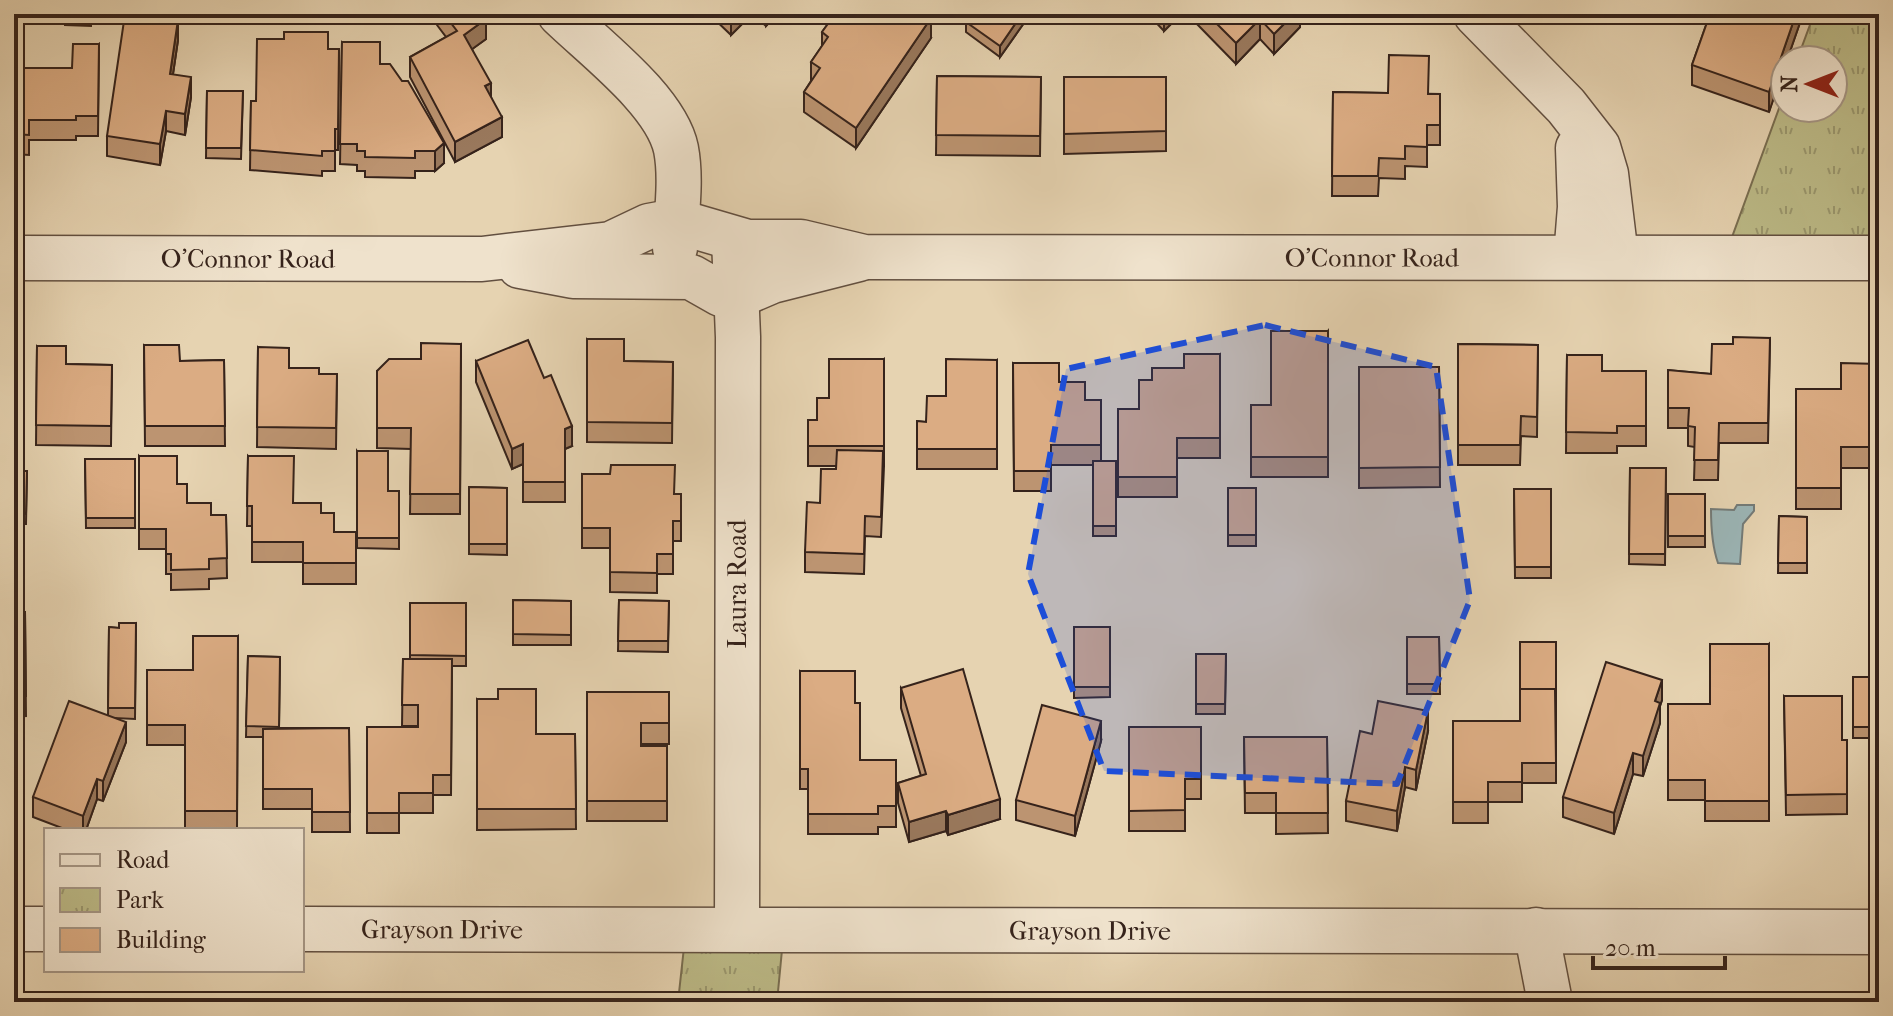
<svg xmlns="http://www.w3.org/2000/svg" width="1893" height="1016" viewBox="0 0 1893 1016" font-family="'IM FELL French Canon',serif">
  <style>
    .park { fill: url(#park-tufts); stroke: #796e51; stroke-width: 2 }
    .water { fill: #9bb5b6; stroke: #737b78; stroke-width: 2 }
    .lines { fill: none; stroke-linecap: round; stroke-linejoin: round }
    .minor-casing { stroke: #624f40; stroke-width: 47 }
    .minor { stroke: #efe2cc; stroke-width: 44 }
    .wall { fill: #bc9471; stroke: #36231b; stroke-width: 2 }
    .shaded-wall { fill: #99785c; stroke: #36231b; stroke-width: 2 }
    .building { fill: #dbac83; stroke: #36231b; stroke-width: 2 }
    .marked { fill: #1d4ed8; fill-opacity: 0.2; stroke: #1d4ed8; stroke-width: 6; stroke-dasharray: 16 10; stroke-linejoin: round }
    .labels { text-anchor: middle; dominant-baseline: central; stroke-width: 7; stroke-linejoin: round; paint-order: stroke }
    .street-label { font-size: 26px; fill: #36231b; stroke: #efe2cc }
  </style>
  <defs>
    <pattern id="park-tufts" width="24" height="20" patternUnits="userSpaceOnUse" patternTransform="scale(2)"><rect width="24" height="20" fill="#bcba87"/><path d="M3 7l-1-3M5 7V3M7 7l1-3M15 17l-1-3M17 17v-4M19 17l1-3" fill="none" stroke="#9a976e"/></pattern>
  </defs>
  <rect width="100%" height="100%" fill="#e6d3b1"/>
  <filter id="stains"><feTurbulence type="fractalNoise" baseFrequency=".0025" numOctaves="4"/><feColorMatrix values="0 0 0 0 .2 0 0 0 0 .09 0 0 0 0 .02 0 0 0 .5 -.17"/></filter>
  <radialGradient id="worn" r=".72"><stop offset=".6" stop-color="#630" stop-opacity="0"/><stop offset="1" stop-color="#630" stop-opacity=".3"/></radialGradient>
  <g class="park">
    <path d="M 1814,14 L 1879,14 L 1879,258 L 1724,259 L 1785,92 L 1785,108 L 1833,108 L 1833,60 L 1797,60 Z"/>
    <path d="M 686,929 L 784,929 L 777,1002 L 678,1002 Z"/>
  </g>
  <path class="water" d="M 1737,505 L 1754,505 L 1754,511 L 1743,524 L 1740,564 L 1718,563 C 1712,546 1711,529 1711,509 L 1734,510 Z"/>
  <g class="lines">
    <defs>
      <g id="minor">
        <path d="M 560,14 C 595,48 666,101 676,149 C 682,180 676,217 675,248"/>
        <path d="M 1476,14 L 1566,106 L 1598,147 L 1606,174 L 1616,257"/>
        <path d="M 734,239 L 738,337 L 737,929"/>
        <path d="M 1576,257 L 1580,207 L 1578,148"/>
        <path id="s1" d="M 14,258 L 482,259 L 611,244 L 649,226 L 676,221 L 748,242 L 801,242 L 864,257 L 1879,258"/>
        <path d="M 520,266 L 573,276 L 691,277 L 721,294 L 737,296 L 772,281 L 859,259"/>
        <path d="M 14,929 L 46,929"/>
        <path id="s2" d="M 302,929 L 1879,932"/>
        <path d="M 1536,930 L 1550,1002"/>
      </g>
    </defs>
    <use href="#minor" class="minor-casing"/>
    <use href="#minor" class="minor"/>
  </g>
  <g class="wall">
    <path d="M 65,14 L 91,14 L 91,26 L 65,25 Z"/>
    <path d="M 437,14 L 482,14 L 486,39 L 472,49 L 491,97 L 502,137 L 455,162 L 410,77 L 410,57 L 446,37 L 437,25 Z"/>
    <path d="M 709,14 L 752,14 L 731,35 Z"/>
    <path d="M 753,14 L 777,14 L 766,26 Z"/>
    <path d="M 835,14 L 857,14 L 854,17 L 861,22 L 931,38 L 856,148 L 804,112 L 804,92 L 811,81 L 811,62 L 822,46 L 822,32 Z"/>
    <path d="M 1024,14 L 1024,23 L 1000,57 L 966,32 L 966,22 Z"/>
    <path d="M 1148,14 L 1181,14 L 1164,31 Z"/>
    <path d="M 1196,14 L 1300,14 L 1300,27 L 1274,54 L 1260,39 L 1236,64 L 1196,23 Z"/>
    <path d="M 1710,14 L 1803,14 L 1787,60 L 1785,60 L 1769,112 L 1692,85 L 1692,65 Z"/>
    <path d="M 178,40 L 173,74 L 191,97 L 185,135 L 166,131 L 160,165 L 107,156 L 107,136 Z"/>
    <path d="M 342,42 L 380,64 L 444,163 L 435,171 L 415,171 L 415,178 L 365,177 L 365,171 L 357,171 L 357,165 L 340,164 Z"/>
    <path d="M 99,44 L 98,136 L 76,136 L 76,140 L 29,140 L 29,155 L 14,154 L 14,68 L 72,68 Z"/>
    <path d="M 328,49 L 339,49 L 338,150 L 335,150 L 335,171 L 322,171 L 322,176 L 250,170 L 251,101 L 256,101 Z"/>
    <path d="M 937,76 L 1041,77 L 1040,156 L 936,155 Z"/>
    <path d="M 1064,77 L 1166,77 L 1166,151 L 1064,154 Z"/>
    <path d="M 207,91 L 243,91 L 241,159 L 206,158 Z"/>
    <path d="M 1333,92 L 1440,94 L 1440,145 L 1427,145 L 1427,167 L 1405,166 L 1405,179 L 1379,178 L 1378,196 L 1332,196 Z"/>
    <path d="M 1328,331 L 1328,477 L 1251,477 L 1251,405 L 1271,405 Z"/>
    <path d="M 1770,338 L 1768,443 L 1719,443 L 1718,480 L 1694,480 L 1695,447 L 1688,446 L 1688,428 L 1668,428 L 1668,370 L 1711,374 L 1733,344 Z"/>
    <path d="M 587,339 L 624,361 L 673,362 L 672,443 L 587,442 Z"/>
    <path d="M 461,344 L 460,514 L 410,514 L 411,449 L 377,448 L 377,371 L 421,359 Z"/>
    <path d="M 1458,344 L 1538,345 L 1537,437 L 1521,436 L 1520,465 L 1458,465 Z"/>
    <path d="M 144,345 L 180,361 L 224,360 L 225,446 L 145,446 Z"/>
    <path d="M 37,346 L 66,364 L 112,365 L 111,446 L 36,445 Z"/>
    <path d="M 258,347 L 289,368 L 319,374 L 337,374 L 336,449 L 257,447 Z"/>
    <path d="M 1220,354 L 1220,458 L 1177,458 L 1177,497 L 1118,497 L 1118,409 L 1139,409 L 1152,380 Z"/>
    <path d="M 1567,355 L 1602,371 L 1646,371 L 1646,446 L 1617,446 L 1617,453 L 1566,453 Z"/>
    <path d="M 884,359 L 884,466 L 881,537 L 865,536 L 864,574 L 805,572 L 805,552 L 820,503 L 836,469 L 837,466 L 808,466 L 808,420 L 817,420 L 829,398 Z"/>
    <path d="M 997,360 L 997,469 L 917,469 L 917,421 L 926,422 L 946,396 Z"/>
    <path d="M 476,361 L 572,446 L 565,449 L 565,502 L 523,502 L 523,464 L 512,469 L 476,382 Z"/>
    <path d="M 1013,363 L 1059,382 L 1085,400 L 1101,400 L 1101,461 L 1116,461 L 1116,536 L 1093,536 L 1093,465 L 1051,465 L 1051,491 L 1014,491 Z"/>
    <path d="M 1879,364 L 1879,468 L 1841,468 L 1841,509 L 1796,509 L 1796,389 L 1841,389 Z"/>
    <path d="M 1359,367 L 1439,367 L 1440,487 L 1359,488 Z"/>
    <path d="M 357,451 L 388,491 L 399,491 L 399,549 L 357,548 Z"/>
    <path d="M 139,456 L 187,503 L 211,515 L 226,515 L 227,578 L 209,579 L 209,589 L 171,590 L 171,574 L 166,574 L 166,549 L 139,549 Z"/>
    <path d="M 248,456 L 293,503 L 321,513 L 334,532 L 356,532 L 356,584 L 303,584 L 303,562 L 252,562 L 252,526 L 247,526 Z"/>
    <path d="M 85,459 L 135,459 L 135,528 L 86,528 Z"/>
    <path d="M 1630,468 L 1666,468 L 1665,565 L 1629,564 Z"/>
    <path d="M 14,471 L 27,471 L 26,524 L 14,524 Z"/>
    <path d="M 582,474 L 675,494 L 681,494 L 681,541 L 673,541 L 673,574 L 657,574 L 657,593 L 610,592 L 610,548 L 582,548 Z"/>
    <path d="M 469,487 L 507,488 L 507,555 L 469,554 Z"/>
    <rect x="1228" y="488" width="28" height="58"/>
    <path d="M 1514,489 L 1551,489 L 1551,578 L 1515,578 Z"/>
    <rect x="1668" y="494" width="37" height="53"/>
    <path d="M 1779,516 L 1807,517 L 1807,573 L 1778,573 Z"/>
    <path d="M 513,600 L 571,601 L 571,645 L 513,645 Z"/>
    <path d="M 619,600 L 669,601 L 668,652 L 618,651 Z"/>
    <path d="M 410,603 L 466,603 L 466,666 L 452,666 L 451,795 L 433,795 L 433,813 L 399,813 L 399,833 L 367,833 L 367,727 L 418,727 L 418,726 L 402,726 L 403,659 L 410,659 Z"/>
    <path d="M 14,612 L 25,612 L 26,716 L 14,717 Z"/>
    <path d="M 136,623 L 135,719 L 115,718 L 126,742 L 103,801 L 97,799 L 86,830 L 67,830 L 33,817 L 33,797 L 108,716 L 109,627 L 119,628 Z"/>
    <path d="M 1074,627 L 1110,627 L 1110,697 L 1074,698 Z"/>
    <path d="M 238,636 L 237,830 L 185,830 L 185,745 L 147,745 L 147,670 L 193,670 Z"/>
    <path d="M 1407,637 L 1439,637 L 1440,694 L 1407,694 Z"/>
    <path d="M 1520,642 L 1556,642 L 1556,783 L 1522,783 L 1522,802 L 1488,802 L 1488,823 L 1453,823 L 1453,721 L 1520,721 Z"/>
    <path d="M 1769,644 L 1769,821 L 1705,821 L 1705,800 L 1668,800 L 1668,704 L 1710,704 Z"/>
    <path d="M 1196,654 L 1226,654 L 1225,714 L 1196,714 Z"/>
    <path d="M 248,656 L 280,657 L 279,728 L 349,728 L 350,832 L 312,832 L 312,809 L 263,809 L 263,737 L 246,737 Z"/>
    <path d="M 800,671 L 855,703 L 860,760 L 896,760 L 896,827 L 878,827 L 878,834 L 808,834 L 808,789 L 800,789 Z"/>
    <rect x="1853" y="677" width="26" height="61"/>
    <path d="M 901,688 L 1000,819 L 948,835 L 946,831 L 909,842 L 898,803 L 898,783 L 921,776 L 901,708 Z"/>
    <path d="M 587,692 L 669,692 L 669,744 L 641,744 L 641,746 L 667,746 L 667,821 L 587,821 Z"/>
    <path d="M 1784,696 L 1842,740 L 1847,740 L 1847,814 L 1786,815 Z"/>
    <path d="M 477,699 L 536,734 L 575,734 L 576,829 L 477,830 Z"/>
    <path d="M 1662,700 L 1660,706 L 1660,723 L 1643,776 L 1633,774 L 1614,834 L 1563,817 L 1563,797 Z"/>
    <path d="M 14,724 L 18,725 L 18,824 L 14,824 Z"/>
    <path d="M 1129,727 L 1201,727 L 1201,799 L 1185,799 L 1185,831 L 1129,831 Z"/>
    <path d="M 1428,731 L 1416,790 L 1405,787 L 1397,831 L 1346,821 L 1346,801 L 1372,734 Z"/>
    <path d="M 1244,737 L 1327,737 L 1328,833 L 1276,834 L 1276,813 L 1245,813 Z"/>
    <path d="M 1101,741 L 1075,836 L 1016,820 L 1016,800 Z"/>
  </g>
  <g class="shaded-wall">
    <path d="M 732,14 L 752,14 L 731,35 L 731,15 Z"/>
    <path d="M 766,14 L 777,14 L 766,26 Z"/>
    <path d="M 1022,14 L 1024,14 L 1024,23 L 1000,57 L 1000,46 Z"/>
    <path d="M 1170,14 L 1181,14 L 1164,31 L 1164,20 Z"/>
    <path d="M 1294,14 L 1300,14 L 1300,27 L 1274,54 L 1274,34 Z"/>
    <path d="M 1796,14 L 1803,14 L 1787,60 L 1785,60 L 1785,66 L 1769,112 L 1769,92 Z"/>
    <path d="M 931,18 L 931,38 L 856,148 L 856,128 Z"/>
    <path d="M 486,19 L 486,39 L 464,55 L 464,35 Z"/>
    <path d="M 1260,19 L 1260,39 L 1236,64 L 1236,43 Z"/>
    <path d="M 178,20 L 178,40 L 170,94 L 170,74 Z"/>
    <path d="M 191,77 L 191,97 L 185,135 L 185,114 Z"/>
    <path d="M 491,83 L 491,103 L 485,86 Z"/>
    <path d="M 166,111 L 166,131 L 160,165 L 160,144 Z"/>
    <path d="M 502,117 L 502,137 L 455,162 L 455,142 Z"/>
    <path d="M 444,143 L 444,163 L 435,171 L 435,151 Z"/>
    <path d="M 572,426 L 572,446 L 565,449 L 565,429 Z"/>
    <path d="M 523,444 L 523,464 L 512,469 L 512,449 Z"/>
    <path d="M 1662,680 L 1662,700 L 1660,706 L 1660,723 L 1643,776 L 1643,756 L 1655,701 Z"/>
    <path d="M 1428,711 L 1428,731 L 1416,790 L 1416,770 Z"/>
    <path d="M 1101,721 L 1101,741 L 1075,836 L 1075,816 Z"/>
    <path d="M 126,722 L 126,742 L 103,801 L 103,781 Z"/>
    <path d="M 1633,753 L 1633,774 L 1614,834 L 1614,813 Z"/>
    <path d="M 1405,767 L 1405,787 L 1397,831 L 1397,811 Z"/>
    <path d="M 97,779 L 97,799 L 86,830 L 83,830 L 83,816 Z"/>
    <path d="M 1000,799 L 1000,819 L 948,835 L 948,815 Z"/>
    <path d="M 946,811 L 946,831 L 909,842 L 909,822 Z"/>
  </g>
  <g class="building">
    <path d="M 65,14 L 91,14 L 91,16 L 65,15 Z"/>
    <path d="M 125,14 L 137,14 L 178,20 L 170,74 L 191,77 L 185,114 L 166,111 L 160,144 L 107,136 Z"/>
    <path d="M 444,14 L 482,14 L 486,19 L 464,35 L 491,83 L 485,86 L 502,117 L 455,142 L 410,57 L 457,31 Z"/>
    <path d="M 835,14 L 850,14 L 861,22 L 867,14 L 925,14 L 931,18 L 856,128 L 804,92 L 820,68 L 811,62 L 828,37 L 822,32 Z"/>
    <path d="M 971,14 L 1022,14 L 1000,46 L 966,22 Z"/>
    <path d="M 1158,14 L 1170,14 L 1164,20 Z"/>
    <path d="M 1207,14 L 1294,14 L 1274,34 L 1260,19 L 1236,43 Z"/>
    <path d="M 1710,14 L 1796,14 L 1769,92 L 1692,65 Z"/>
    <path d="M 284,32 L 328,32 L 328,49 L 339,49 L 338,129 L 335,129 L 335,151 L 322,151 L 322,156 L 250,150 L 251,101 L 256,101 L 257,39 L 284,39 Z"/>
    <path d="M 342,42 L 380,42 L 380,64 L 390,64 L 402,81 L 408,81 L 444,143 L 435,151 L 415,151 L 415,158 L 365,157 L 365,151 L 357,151 L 357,144 L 340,144 Z"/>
    <path d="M 73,44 L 99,44 L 98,116 L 76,116 L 76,120 L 29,120 L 29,135 L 14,134 L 14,68 L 72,68 Z"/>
    <path d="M 1389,55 L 1429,56 L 1428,94 L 1440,94 L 1440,125 L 1427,125 L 1427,147 L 1405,146 L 1405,159 L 1379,158 L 1378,176 L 1332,176 L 1333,92 L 1388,93 Z"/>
    <path d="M 937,76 L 1041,77 L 1040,136 L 936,135 Z"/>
    <path d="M 1064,77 L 1166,77 L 1166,131 L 1064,134 Z"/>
    <path d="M 207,91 L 243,91 L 241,148 L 206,148 Z"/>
    <path d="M 1271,331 L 1328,331 L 1328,457 L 1251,457 L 1251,405 L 1271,405 Z"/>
    <path d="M 1733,337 L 1770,338 L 1768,423 L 1719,423 L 1718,460 L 1694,460 L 1695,427 L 1688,426 L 1689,408 L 1668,408 L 1668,370 L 1711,374 L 1712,344 L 1733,344 Z"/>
    <path d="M 587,339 L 624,339 L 624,361 L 673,362 L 672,423 L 587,422 Z"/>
    <path d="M 528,340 L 544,378 L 551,375 L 572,426 L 565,429 L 565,482 L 523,482 L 523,444 L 512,449 L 476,361 Z"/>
    <path d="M 421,343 L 461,344 L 460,494 L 410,494 L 411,428 L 377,428 L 377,371 L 389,359 L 421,359 Z"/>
    <path d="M 1458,344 L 1538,345 L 1537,417 L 1521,416 L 1520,445 L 1458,445 Z"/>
    <path d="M 144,345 L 179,345 L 180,361 L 224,360 L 225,426 L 145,426 Z"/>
    <path d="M 37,346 L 66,346 L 66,364 L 112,365 L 111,426 L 36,425 Z"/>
    <path d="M 258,347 L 289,348 L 289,368 L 319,368 L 319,374 L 337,374 L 336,428 L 257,427 Z"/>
    <path d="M 1184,354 L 1220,354 L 1220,438 L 1177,438 L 1177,477 L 1118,477 L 1118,409 L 1139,409 L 1139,380 L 1152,380 L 1152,368 L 1184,368 Z"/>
    <path d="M 1567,355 L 1602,355 L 1602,371 L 1646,371 L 1646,426 L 1617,426 L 1617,433 L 1566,432 Z"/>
    <path d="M 829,359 L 884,359 L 884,446 L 808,446 L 808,420 L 817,420 L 817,398 L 829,398 Z"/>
    <path d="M 946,359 L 997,360 L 997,449 L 917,449 L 917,421 L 926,422 L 927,396 L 946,396 Z"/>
    <path d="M 1013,363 L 1059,363 L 1059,382 L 1085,382 L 1085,400 L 1101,400 L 1101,445 L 1051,445 L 1051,471 L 1014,471 Z"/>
    <path d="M 1841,363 L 1879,364 L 1879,447 L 1841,447 L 1841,488 L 1796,488 L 1796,389 L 1841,389 Z"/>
    <path d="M 1359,367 L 1439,367 L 1440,467 L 1359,468 Z"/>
    <path d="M 837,450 L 883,451 L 881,517 L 865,516 L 864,554 L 805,552 L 807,502 L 820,503 L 821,469 L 836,469 Z"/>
    <path d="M 357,451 L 388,451 L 388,491 L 399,491 L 399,538 L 357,538 Z"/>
    <path d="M 139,456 L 177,456 L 177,484 L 187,484 L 187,503 L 211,503 L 211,515 L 226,515 L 227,558 L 209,559 L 209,569 L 171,570 L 171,554 L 166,554 L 166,529 L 139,529 Z"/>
    <path d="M 248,456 L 294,456 L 293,503 L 321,503 L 321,513 L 334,513 L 334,532 L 356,532 L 356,563 L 303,563 L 303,542 L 252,542 L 252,506 L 247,506 Z"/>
    <path d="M 85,459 L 135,459 L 135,518 L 86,518 Z"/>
    <rect x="1093" y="461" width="23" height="65"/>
    <path d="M 611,465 L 675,465 L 674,494 L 681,494 L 681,521 L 673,521 L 673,554 L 657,554 L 657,573 L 610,572 L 610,528 L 582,528 L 582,474 L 610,474 Z"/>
    <path d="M 1630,468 L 1666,468 L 1665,554 L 1629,554 Z"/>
    <path d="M 14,471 L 27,471 L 26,514 L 14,513 Z"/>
    <path d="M 469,487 L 507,488 L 507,544 L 469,544 Z"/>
    <rect x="1228" y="488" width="28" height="47"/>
    <path d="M 1514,489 L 1551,489 L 1551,567 L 1515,567 Z"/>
    <rect x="1668" y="494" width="37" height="42"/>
    <path d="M 1779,516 L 1807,517 L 1807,563 L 1778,563 Z"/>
    <path d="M 513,600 L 571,601 L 571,635 L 513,634 Z"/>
    <path d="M 619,600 L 669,601 L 668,641 L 618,641 Z"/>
    <path d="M 410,603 L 466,603 L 466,656 L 410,655 Z"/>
    <path d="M 14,612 L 25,612 L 26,696 L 14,696 Z"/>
    <path d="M 119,623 L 136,623 L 135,708 L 108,708 L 109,627 L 119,628 Z"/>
    <rect x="1074" y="627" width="36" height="60"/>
    <path d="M 193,636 L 238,636 L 237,811 L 185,811 L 185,725 L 147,725 L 147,670 L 193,670 Z"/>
    <path d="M 1407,637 L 1439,637 L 1440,684 L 1407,684 Z"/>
    <path d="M 1520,642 L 1556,642 L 1556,693 L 1555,689 L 1520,689 L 1520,693 Z"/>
    <path d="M 1710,644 L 1769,644 L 1769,801 L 1705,801 L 1705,780 L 1668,780 L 1668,704 L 1710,704 Z"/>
    <path d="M 1196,654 L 1226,654 L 1225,704 L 1196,704 Z"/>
    <path d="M 248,656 L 280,657 L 279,727 L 246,726 Z"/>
    <path d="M 403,659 L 452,659 L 451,775 L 433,775 L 433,793 L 399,793 L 399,813 L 367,813 L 367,727 L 418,727 L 418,705 L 402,705 Z"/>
    <path d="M 1606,662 L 1662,680 L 1655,701 L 1660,703 L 1643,756 L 1633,753 L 1614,813 L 1563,797 Z"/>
    <path d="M 963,669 L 1000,799 L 948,815 L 946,811 L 909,822 L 898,783 L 926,774 L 901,688 Z"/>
    <path d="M 800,671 L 855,671 L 855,703 L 860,703 L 860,760 L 896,760 L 896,806 L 878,806 L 878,814 L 808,814 L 808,769 L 800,769 Z"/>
    <rect x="1853" y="677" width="26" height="50"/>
    <path d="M 498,689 L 536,689 L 536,734 L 575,734 L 576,809 L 477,809 L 477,699 L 498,699 Z"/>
    <path d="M 1520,689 L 1555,689 L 1556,763 L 1522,763 L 1522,782 L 1488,782 L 1488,802 L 1453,802 L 1453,721 L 1520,721 Z"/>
    <path d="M 587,692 L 669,692 L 669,723 L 641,723 L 641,746 L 667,746 L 667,801 L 587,801 Z"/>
    <path d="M 1784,696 L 1842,696 L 1842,740 L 1847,740 L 1847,794 L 1786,795 Z"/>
    <path d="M 69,701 L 126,722 L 103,781 L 97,779 L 83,816 L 33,797 Z"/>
    <path d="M 1378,701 L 1428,711 L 1416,770 L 1405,767 L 1397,811 L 1346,801 L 1360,731 L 1372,734 Z"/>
    <path d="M 1042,705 L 1101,721 L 1075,816 L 1016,800 Z"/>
    <path d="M 14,724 L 18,725 L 18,804 L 14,804 Z"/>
    <path d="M 1129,727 L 1201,727 L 1201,779 L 1185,779 L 1185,810 L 1129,811 Z"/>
    <path d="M 349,728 L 350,812 L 312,812 L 312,789 L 263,789 L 263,729 Z"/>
    <path d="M 1244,737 L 1327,737 L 1328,813 L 1276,813 L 1276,793 L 1245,793 Z"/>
    <rect x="903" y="994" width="39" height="8"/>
  </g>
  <path class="marked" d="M 1265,325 L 1436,367 L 1470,600 L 1397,784 L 1104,771 L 1028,574 L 1066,369 Z"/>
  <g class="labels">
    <g class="street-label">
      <text stroke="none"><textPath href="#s1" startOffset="1368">O'Connor Road</textPath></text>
      <text stroke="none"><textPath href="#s1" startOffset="234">O'Connor Road</textPath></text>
      <text transform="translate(737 584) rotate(-90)">Laura Road</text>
      <text stroke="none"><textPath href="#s2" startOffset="140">Grayson Drive</textPath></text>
      <text stroke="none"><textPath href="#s2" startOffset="788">Grayson Drive</textPath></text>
    </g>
  </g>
  <rect width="1893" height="1016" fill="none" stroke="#e6d3b1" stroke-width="48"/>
  <rect x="16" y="16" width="1861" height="984" fill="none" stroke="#36231b" stroke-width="4"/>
  <rect x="24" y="24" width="1845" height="968" fill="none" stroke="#36231b" stroke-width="2"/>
  <rect x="44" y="828" width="260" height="144" fill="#efe2cc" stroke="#a59685" stroke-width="2"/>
  <rect x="60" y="854" width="40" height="12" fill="#efe2cc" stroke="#a59685" stroke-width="2"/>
  <text x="116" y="868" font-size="24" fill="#36231b">Road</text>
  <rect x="60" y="888" width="40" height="24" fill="url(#park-tufts)" stroke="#a59685" stroke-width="2"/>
  <text x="116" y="908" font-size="24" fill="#36231b">Park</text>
  <rect x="60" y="928" width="40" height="24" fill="#dbac83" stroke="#a59685" stroke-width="2"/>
  <text x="116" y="948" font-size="24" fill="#36231b">Building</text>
  <g transform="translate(1809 84) rotate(270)"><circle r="38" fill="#efe2cc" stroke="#a59685" stroke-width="2"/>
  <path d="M0-6L14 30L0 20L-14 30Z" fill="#8f2418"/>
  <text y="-12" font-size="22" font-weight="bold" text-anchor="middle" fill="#36231b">N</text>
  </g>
  <path d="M1593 956v12h132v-12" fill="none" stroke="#36231b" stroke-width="4"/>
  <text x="1605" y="956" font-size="24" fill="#36231b" stroke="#efe2cc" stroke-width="6" paint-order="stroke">20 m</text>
  <rect width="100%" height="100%" filter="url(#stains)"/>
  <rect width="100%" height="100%" fill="url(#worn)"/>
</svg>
